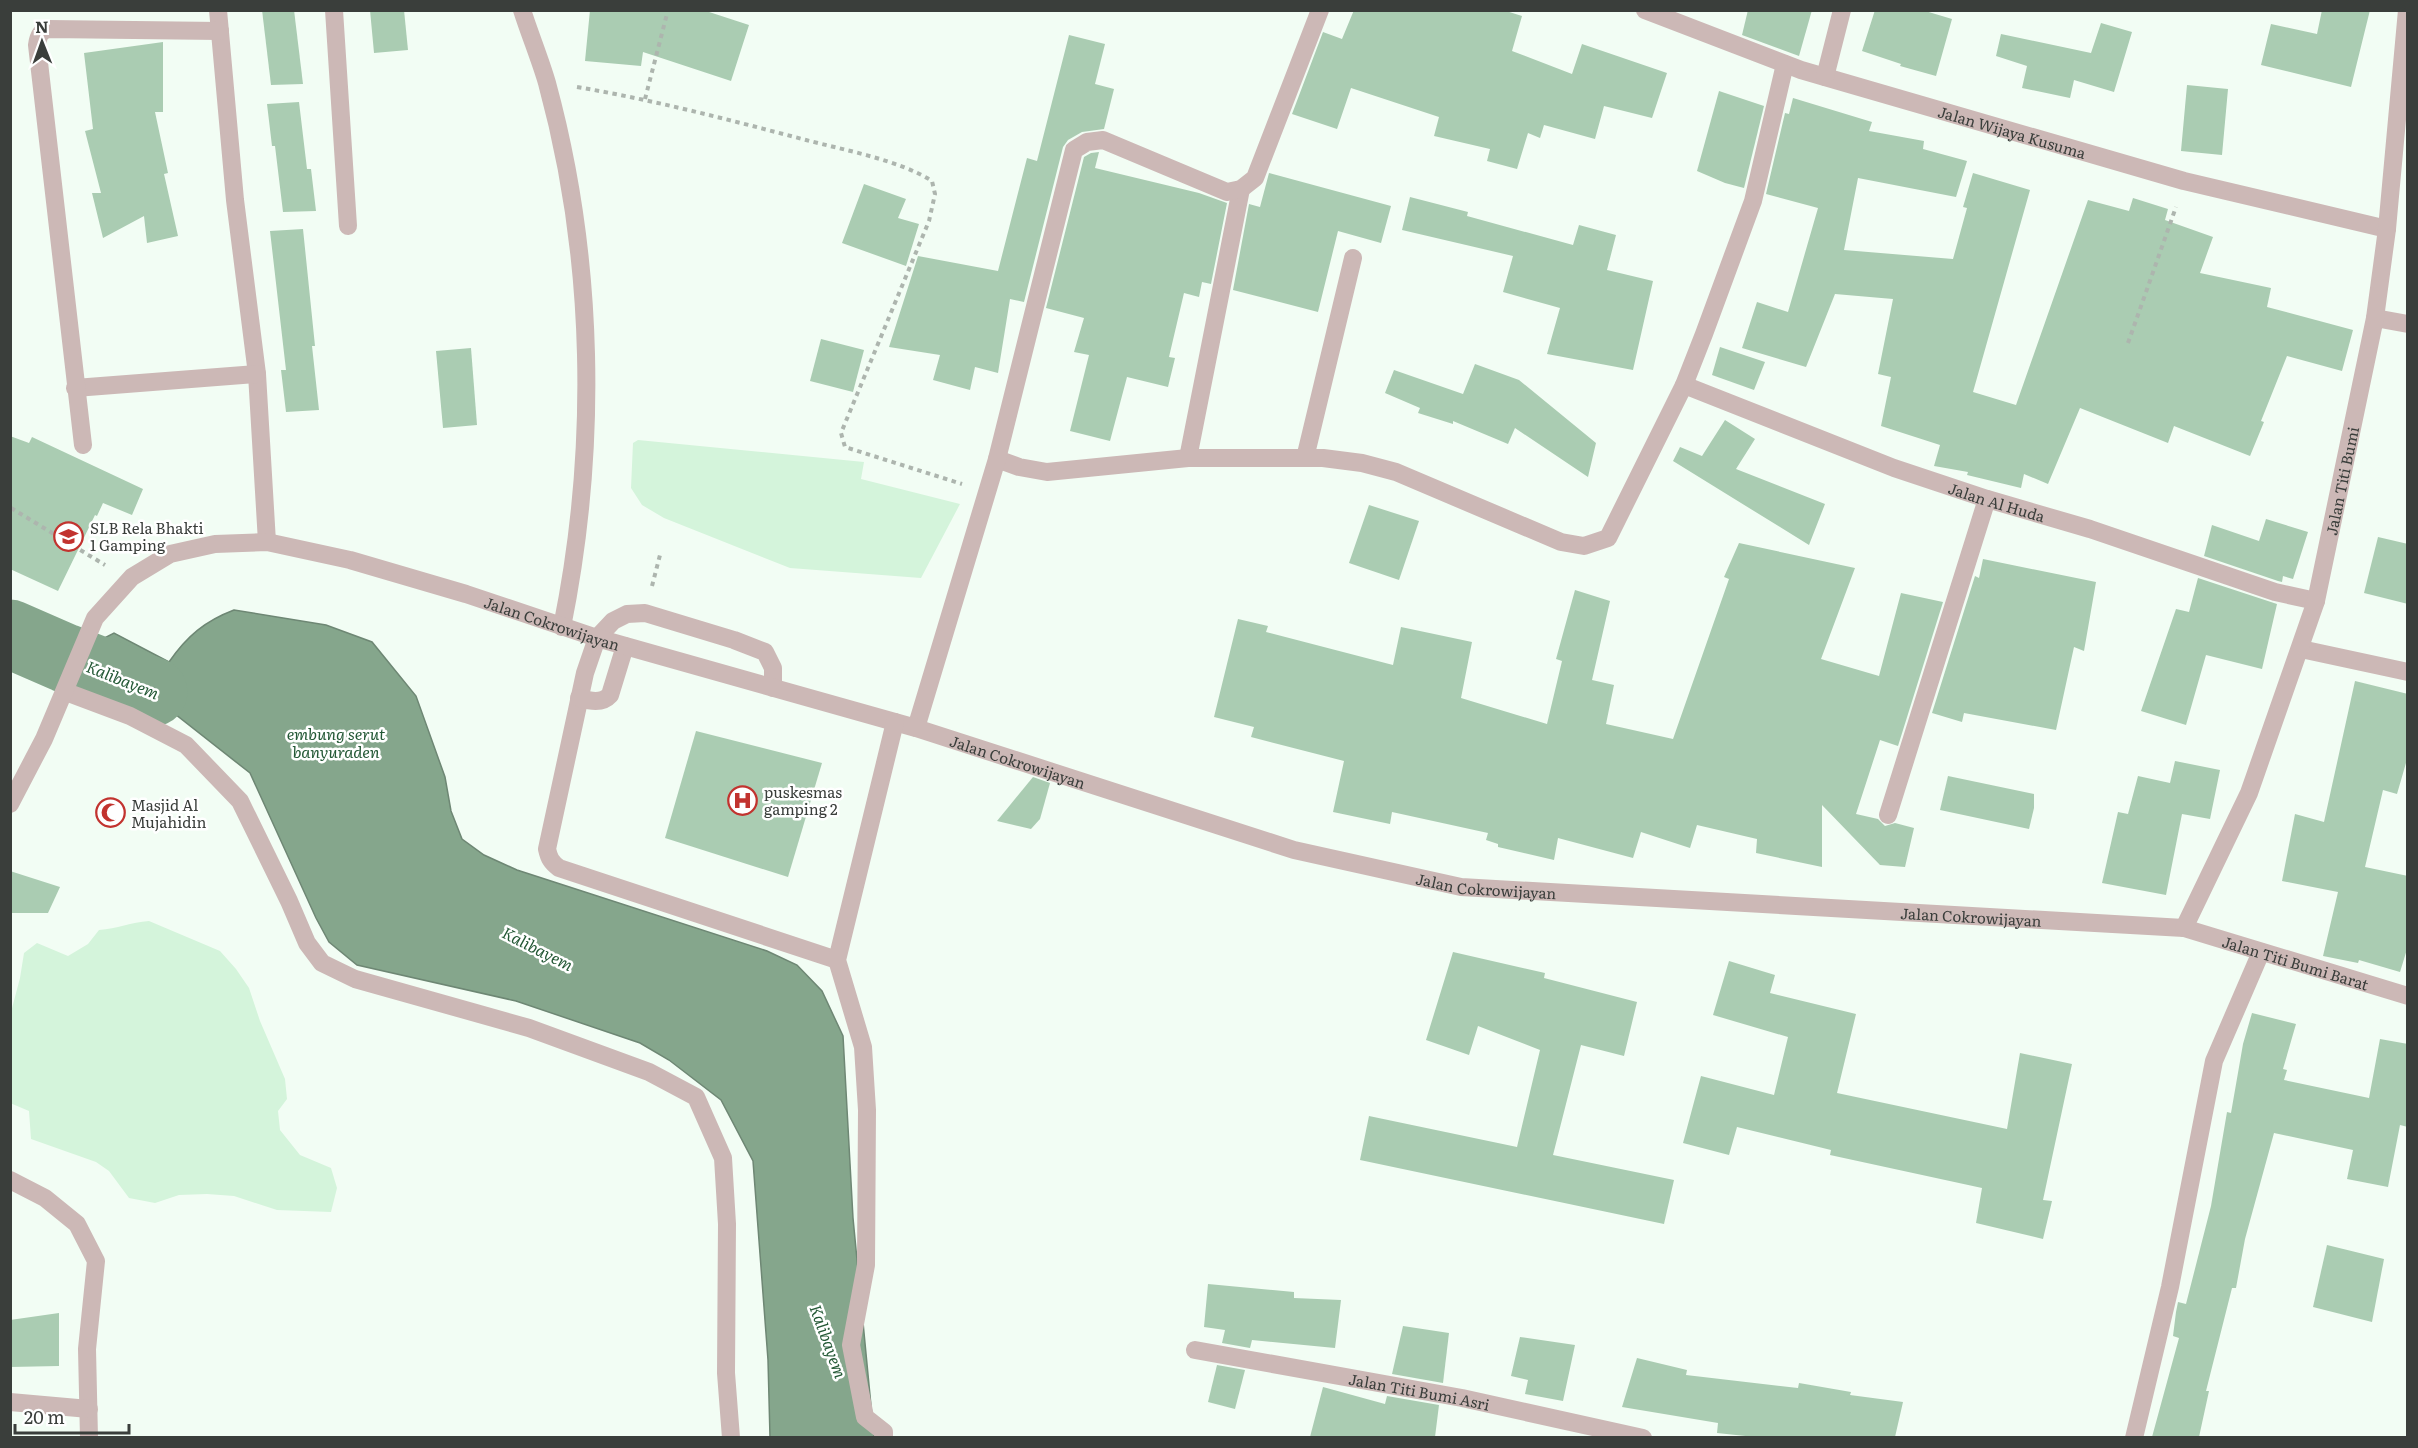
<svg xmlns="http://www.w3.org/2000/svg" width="2418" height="1448" viewBox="0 0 2418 1448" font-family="Literata,serif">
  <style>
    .green { fill: #d4f4db }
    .water { fill: #85a68c; stroke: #6e8774; stroke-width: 1.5 }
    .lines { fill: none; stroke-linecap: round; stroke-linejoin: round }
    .river { stroke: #85a68c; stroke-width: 69 }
    .building { fill: #aaccb2 }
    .path { stroke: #adb5ae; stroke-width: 4; stroke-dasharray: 4.5 4.5; stroke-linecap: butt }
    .minor { stroke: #ccb8b6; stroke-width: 18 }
    .labels { text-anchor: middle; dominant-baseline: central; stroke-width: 5; stroke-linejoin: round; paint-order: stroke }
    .street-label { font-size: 15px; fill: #3a3e3b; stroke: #fff }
    .poi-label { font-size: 15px; fill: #3a3e3b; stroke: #fff; text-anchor: start }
    .water-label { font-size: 16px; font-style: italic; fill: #235835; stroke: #fff }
  </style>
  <rect width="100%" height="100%" fill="#f2fdf4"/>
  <g class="green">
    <path d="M 638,440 L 864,462 L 861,479 L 960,504 L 921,578 L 790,568 L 664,518 L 642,505 L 631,488 L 633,443 Z"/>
    <path d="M 149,921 L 220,951 L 236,969 L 249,988 L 260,1021 L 285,1079 L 287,1099 L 278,1111 L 280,1130 L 300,1155 L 331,1168 L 337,1188 L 331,1212 L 277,1210 L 234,1196 L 207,1194 L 179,1195 L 155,1203 L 129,1198 L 109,1171 L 96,1162 L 31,1139 L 29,1111 L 10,1103 L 11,1012 L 20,978 L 24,953 L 37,943 L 68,956 L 88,944 L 99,930 C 117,929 131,922 149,921 Z"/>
  </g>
  <path class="water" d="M 234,610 L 326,625 L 372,642 L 416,696 L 445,777 L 451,811 L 462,839 L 484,855 L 517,870 L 767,951 L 797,965 L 822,991 L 843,1036 L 853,1218 L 874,1437 L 770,1437 L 768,1360 L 753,1161 L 721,1100 L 669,1060 L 640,1043 L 516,1001 L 357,965 L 329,942 L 316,918 L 250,773 L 152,696 L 100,683 L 65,658 L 114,633 L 169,662 C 187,636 205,621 234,610 Z"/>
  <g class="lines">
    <path class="river" d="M 10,634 L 65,658 L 153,692"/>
  </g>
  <g class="building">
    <path d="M 262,10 L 294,10 L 303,84 L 271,85 Z"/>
    <path d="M 370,10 L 404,10 L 408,50 L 374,53 Z"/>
    <path d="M 590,10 L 703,10 L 749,25 L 731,81 L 643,52 L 641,66 L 585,61 Z"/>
    <path d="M 1354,10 L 1503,10 L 1522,16 L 1512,51 L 1572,74 L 1582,44 L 1667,73 L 1652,118 L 1604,106 L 1595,139 L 1544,125 L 1540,138 L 1528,133 L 1517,169 L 1487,161 L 1490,149 L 1434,136 L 1439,117 L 1351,88 L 1337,129 L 1292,114 L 1323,32 L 1342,39 Z"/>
    <path d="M 1748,10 L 1812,10 L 1799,56 L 1742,35 Z"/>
    <path d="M 1875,10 L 1922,10 L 1952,19 L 1936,76 L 1900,66 L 1901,64 L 1862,51 Z"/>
    <path d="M 2322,10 L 2370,10 L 2351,87 L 2261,65 L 2271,24 L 2317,34 Z"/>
    <path d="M 2101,23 L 2132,32 L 2114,92 L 2074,80 L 2070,98 L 2022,88 L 2027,66 L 1996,56 L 2001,34 L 2091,53 Z"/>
    <path d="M 1069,35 L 1105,44 L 1095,84 L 1114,89 L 1104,129 L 1082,132 L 1068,140 L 1063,147 L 1024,302 L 1010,299 L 998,373 L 975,367 L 970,390 L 933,380 L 940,355 L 889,347 L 918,256 L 998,271 L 1027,158 L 1037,161 Z"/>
    <path d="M 163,42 L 163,112 L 155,112 L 168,173 L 164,174 L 178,236 L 147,243 L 144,216 L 103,238 L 92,193 L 101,193 L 85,131 L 93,129 L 84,53 Z"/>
    <path d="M 2187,85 L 2228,89 L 2222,155 L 2181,151 Z"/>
    <path d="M 1719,91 L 1764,106 L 1744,188 L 1725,183 L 1697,171 Z"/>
    <path d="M 1793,98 L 1872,122 L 1869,131 L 1924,141 L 1923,149 L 1967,161 L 1956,197 L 1858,178 L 1844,250 L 1953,259 L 1967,208 L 1963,207 L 1973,173 L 2030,190 L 1973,392 L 2016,405 L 2088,200 L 2129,211 L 2133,198 L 2168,209 L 2165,220 L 2213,237 L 2200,273 L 2271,288 L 2267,307 L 2353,330 L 2342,371 L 2287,356 L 2261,421 L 2264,422 L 2250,456 L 2174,426 L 2168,443 L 2080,408 L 2048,484 L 2024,474 L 2021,488 L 1967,475 L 1968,472 L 1934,466 L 1940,445 L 1881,426 L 1891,377 L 1878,374 L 1893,299 L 1835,294 L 1806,367 L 1742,348 L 1757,302 L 1788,312 L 1818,208 L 1766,194 L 1785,113 L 1789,114 Z"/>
    <path d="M 299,102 L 307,169 L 311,169 L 316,211 L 283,212 L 275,146 L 272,146 L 267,104 Z"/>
    <path d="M 1099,152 L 1095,168 L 1199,193 L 1227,203 L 1211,284 L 1202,282 L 1199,297 L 1184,293 L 1169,357 L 1175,358 L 1168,387 L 1127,377 L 1110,441 L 1070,431 L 1089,355 L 1074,352 L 1084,318 L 1046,308 L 1084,157 L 1091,153 Z"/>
    <path d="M 1269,173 L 1391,206 L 1381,243 L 1338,231 L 1318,312 L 1233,290 L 1249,204 L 1260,207 Z"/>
    <path d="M 864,184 L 906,199 L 898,218 L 919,224 L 906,266 L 842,243 Z"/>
    <path d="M 1410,197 L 1468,212 L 1467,216 L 1573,245 L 1579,225 L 1616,235 L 1607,270 L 1653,281 L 1633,370 L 1547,354 L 1560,308 L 1503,292 L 1513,256 L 1402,230 Z"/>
    <path d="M 303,229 L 315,346 L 312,346 L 319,410 L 286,412 L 281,370 L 286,370 L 270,231 Z"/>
    <path d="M 821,339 L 864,350 L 853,392 L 810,381 Z"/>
    <path d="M 1720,347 L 1765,362 L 1754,390 L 1712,375 Z"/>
    <path d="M 471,348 L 477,425 L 443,428 L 436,351 Z"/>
    <path d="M 1475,364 L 1519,380 L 1596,443 L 1588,477 L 1515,428 L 1508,444 L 1453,421 L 1453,424 L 1418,413 L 1420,408 L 1385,393 L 1394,370 L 1463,394 Z"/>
    <path d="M 1725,420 L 1755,439 L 1736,469 L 1825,504 L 1809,545 L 1673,461 L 1680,447 L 1702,456 Z"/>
    <path d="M 10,436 L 29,443 L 32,437 L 143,489 L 132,515 L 103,503 L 97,516 L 95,515 L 58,591 L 10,569 Z"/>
    <path d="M 1369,505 L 1419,521 L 1399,580 L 1349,563 Z"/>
    <path d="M 2266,519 L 2308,532 L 2293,579 L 2283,576 L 2282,582 L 2278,581 L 2204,556 L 2212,525 L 2259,541 Z"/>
    <path d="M 2378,537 L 2408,544 L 2408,604 L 2364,593 Z"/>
    <path d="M 1739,543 L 1855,568 L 1821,659 L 1879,676 L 1901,593 L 1943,602 L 1898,746 L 1880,740 L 1856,814 L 1878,819 L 1885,826 L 1895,823 L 1914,828 L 1905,867 L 1880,865 L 1822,805 L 1822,867 L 1756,853 L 1757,839 L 1697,825 L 1690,848 L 1641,832 L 1633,858 L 1558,838 L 1554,860 L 1498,847 L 1498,844 L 1486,840 L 1488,833 L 1392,812 L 1390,824 L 1333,812 L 1344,761 L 1251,737 L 1254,727 L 1214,717 L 1238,619 L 1268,626 L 1266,632 L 1393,665 L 1401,627 L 1472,642 L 1461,698 L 1547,724 L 1562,661 L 1556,659 L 1575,590 L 1610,601 L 1592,680 L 1614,685 L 1606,724 L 1673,739 L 1729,579 L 1724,577 Z"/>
    <path d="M 1983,559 L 2096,582 L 2084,651 L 2074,647 L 2056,730 L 1964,713 L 1962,722 L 1932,713 L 1975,576 L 1979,578 Z"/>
    <path d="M 2198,578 L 2277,604 L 2262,669 L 2206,655 L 2186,725 L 2141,711 L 2176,609 L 2189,612 Z"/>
    <path d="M 2355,681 L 2408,694 L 2408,756 L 2397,794 L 2383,790 L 2365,867 L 2408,876 L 2408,946 L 2400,972 L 2359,960 L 2358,963 L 2323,956 L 2338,892 L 2282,881 L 2295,814 L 2324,822 Z"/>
    <path d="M 696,731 L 822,763 L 788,877 L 665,838 Z"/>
    <path d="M 2175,761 L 2220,770 L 2210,819 L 2182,814 L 2166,895 L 2102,883 L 2118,812 L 2128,814 L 2138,776 L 2170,783 Z"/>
    <path d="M 1948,776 L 2034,794 L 2034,808 L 2029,829 L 1940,810 Z"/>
    <path d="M 1033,777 L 1050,783 L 1040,819 L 1031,829 L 997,821 Z"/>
    <path d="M 10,871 L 60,887 L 48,913 L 10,913 Z"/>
    <path d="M 1453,952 L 1545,973 L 1544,978 L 1637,1002 L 1624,1056 L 1581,1045 L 1553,1155 L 1674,1180 L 1664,1224 L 1360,1160 L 1369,1116 L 1517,1147 L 1540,1050 L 1478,1026 L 1469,1055 L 1426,1040 Z"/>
    <path d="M 1729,961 L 1775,975 L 1770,993 L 1856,1014 L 1837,1093 L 2007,1129 L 2020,1053 L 2072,1064 L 2043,1200 L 2052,1201 L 2043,1239 L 1976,1223 L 1982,1188 L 1830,1155 L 1831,1150 L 1737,1127 L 1729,1155 L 1683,1143 L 1701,1076 L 1774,1095 L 1788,1037 L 1713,1015 Z"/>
    <path d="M 2252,1013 L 2296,1024 L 2283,1069 L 2287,1070 L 2284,1080 L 2369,1098 L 2380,1039 L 2408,1044 L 2408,1127 L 2400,1125 L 2388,1187 L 2347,1179 L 2353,1150 L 2274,1133 L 2245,1239 L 2236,1288 L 2232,1288 L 2206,1391 L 2209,1391 L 2199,1437 L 2152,1437 L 2179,1338 L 2173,1336 L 2176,1312 L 2178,1302 L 2186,1304 L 2211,1206 L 2227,1112 L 2231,1113 L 2243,1044 Z"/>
    <path d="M 2327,1245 L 2384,1259 L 2372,1322 L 2313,1307 Z"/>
    <path d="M 1208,1284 L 1294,1292 L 1294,1298 L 1341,1300 L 1335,1348 L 1252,1340 L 1250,1348 L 1222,1343 L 1225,1330 L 1204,1327 Z"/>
    <path d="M 59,1313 L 59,1366 L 10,1367 L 10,1320 Z"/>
    <path d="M 1403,1326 L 1449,1333 L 1443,1383 L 1392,1374 Z"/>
    <path d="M 1520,1337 L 1575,1345 L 1563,1401 L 1525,1394 L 1528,1380 L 1511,1376 Z"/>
    <path d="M 1637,1358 L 1687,1370 L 1686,1375 L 1798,1388 L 1799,1383 L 1851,1392 L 1850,1395 L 1903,1402 L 1895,1437 L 1755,1437 L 1717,1433 L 1718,1423 L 1622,1407 Z"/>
    <path d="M 1217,1365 L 1245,1370 L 1235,1409 L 1208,1402 Z"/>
    <path d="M 1323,1387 L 1385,1404 L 1387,1396 L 1439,1405 L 1435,1437 L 1310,1437 Z"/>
  </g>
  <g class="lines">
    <g class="path">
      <path d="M 577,87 C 654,100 730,120 806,140 C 844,150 899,160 932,181 L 935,194 L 929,221 L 841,433 L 845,447 L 962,484"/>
      <path d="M 645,99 L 668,10"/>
      <path d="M 2128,343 L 2176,207"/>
      <path d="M 11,508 L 105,565"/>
      <path d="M 652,586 L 660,555"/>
    </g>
    <g class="minor">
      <path d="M 218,10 L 235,200 L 257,374 L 267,542"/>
      <path d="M 334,10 L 348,226"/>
      <path d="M 522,10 C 530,35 540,59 547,83 C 595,259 598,449 562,627"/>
      <path id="s1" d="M 1645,10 L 1801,70 L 1825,77 L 2184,181 L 2387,229"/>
      <path d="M 1825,77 L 1842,10"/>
      <path d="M 2375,318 L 2408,324"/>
      <path id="s2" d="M 1684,385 L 1894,468 L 1987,499 L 2090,529 L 2275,592 L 2316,601"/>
      <path d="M 75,388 L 257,374"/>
      <path d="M 83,445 L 37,45 C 38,37 40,31 48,29 L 220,31"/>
      <path d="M 1188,458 L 1241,189"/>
      <path d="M 1305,458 L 1353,258"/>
      <path d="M 997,459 L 1019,467 L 1047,472 L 1188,458 L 1323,458 L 1362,463 L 1396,472 L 1561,542 L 1584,546 L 1608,538 L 1684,385 L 1704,334 L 1753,201 L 1785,64"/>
      <path d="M 2301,649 L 2408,672"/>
      <path d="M 773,688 L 773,668 L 765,652 L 734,640 L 645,613 L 627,614 L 613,621 L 597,638 L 585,673 L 547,849 C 549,858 551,862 559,868 L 837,960"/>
      <path d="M 66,692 L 130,716 L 186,745 L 240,801 L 289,901 L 307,943 L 322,963 L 355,979 L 529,1028 L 649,1072 L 696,1097 L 723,1158 L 727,1224 L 726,1373 L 731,1438"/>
      <path d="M 579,698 C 590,701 602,704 610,695 L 625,646"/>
      <path d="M 916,728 L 997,459 L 1074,150 L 1087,142 L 1103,140 L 1227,192 L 1241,189 L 1255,178 L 1320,10"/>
      <path id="s3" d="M 10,804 L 44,739 L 95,618 L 132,577 L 170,554 L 215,544 L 267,542 L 350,560 L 466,594 L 597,638 L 916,728 L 1294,850 L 1461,887 L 2184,928 L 2408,996"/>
      <path d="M 1888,815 L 1987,499"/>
      <path id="s4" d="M 2184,928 L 2249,793 L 2316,601 L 2375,318 L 2387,229 L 2407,10"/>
      <path d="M 10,1180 L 45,1198 L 77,1224 L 96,1261 L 87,1349 L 89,1438"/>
      <path id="s5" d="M 1195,1350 L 1462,1398 L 1643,1438"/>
      <path d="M 10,1402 L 89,1409"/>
      <path d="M 884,1438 L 884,1432 L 865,1417 L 851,1345 L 866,1265 L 867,1110 L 863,1047 L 837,960 L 895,722"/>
      <path d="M 2134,1438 L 2170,1287 L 2214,1061 L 2261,952"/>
    </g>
  </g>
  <defs>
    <symbol id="school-ring" viewBox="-11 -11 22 22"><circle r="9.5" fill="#fff" stroke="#c2332f" stroke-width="1.5"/><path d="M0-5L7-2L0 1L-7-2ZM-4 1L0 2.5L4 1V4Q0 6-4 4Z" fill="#c2332f"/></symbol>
    <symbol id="hospital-ring" viewBox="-11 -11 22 22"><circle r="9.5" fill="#fff" stroke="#c2332f" stroke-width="1.5"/><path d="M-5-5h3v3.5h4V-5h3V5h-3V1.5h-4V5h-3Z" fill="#c2332f"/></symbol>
    <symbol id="mosque-ring" viewBox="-11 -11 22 22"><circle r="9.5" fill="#fff" stroke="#c2332f" stroke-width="1.5"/><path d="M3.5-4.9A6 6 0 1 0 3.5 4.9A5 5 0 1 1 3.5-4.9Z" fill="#c2332f"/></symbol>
  </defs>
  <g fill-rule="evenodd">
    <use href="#school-ring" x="52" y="520" width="33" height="33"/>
    <use href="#hospital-ring" x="726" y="784" width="33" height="33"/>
    <use href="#mosque-ring" x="94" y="796" width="33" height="33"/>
  </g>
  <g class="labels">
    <g class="street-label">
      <text stroke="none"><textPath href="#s1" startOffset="387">Jalan Wijaya Kusuma</textPath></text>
      <text stroke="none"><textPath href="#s4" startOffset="476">Jalan Titi Bumi</textPath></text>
      <text stroke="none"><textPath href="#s2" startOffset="334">Jalan Al Huda</textPath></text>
      <text stroke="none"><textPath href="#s3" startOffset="699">Jalan Cokrowijayan</textPath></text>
      <text stroke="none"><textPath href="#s3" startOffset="1185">Jalan Cokrowijayan</textPath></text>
      <text stroke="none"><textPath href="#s3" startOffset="1671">Jalan Cokrowijayan</textPath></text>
      <text stroke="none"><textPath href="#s3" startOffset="2157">Jalan Cokrowijayan</textPath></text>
      <text stroke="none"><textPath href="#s3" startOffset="2487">Jalan Titi Bumi Barat</textPath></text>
      <text stroke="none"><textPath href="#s5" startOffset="228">Jalan Titi Bumi Asri</textPath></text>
    </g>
    <g class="poi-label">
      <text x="90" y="527">SLB Rela Bhakti<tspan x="90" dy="17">1 Gamping</tspan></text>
      <text x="764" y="791">puskesmas<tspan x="764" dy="17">gamping 2</tspan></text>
      <text x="131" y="804">Masjid Al<tspan x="131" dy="17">Mujahidin</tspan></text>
    </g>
    <g class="water-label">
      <text transform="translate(123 679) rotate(22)">Kalibayem</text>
      <text x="336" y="733">embung serut<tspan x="336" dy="18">banyuraden</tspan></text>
      <text transform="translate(538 948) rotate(27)">Kalibayem</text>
      <text transform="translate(829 1341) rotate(70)">Kalibayem</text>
    </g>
  </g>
  <rect width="2418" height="1448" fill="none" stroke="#3a3e3b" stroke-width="24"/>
  <g transform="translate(42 42) rotate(359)" stroke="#ffffff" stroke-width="4.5" paint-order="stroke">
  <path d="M0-4.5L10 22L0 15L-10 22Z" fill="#3a3e3b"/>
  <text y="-9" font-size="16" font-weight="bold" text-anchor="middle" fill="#3a3e3b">N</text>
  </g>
  <path d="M15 1424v9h114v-9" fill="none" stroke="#3a3e3b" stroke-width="3"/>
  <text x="24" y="1424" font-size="18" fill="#3a3e3b" stroke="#ffffff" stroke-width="4.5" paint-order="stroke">20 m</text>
</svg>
